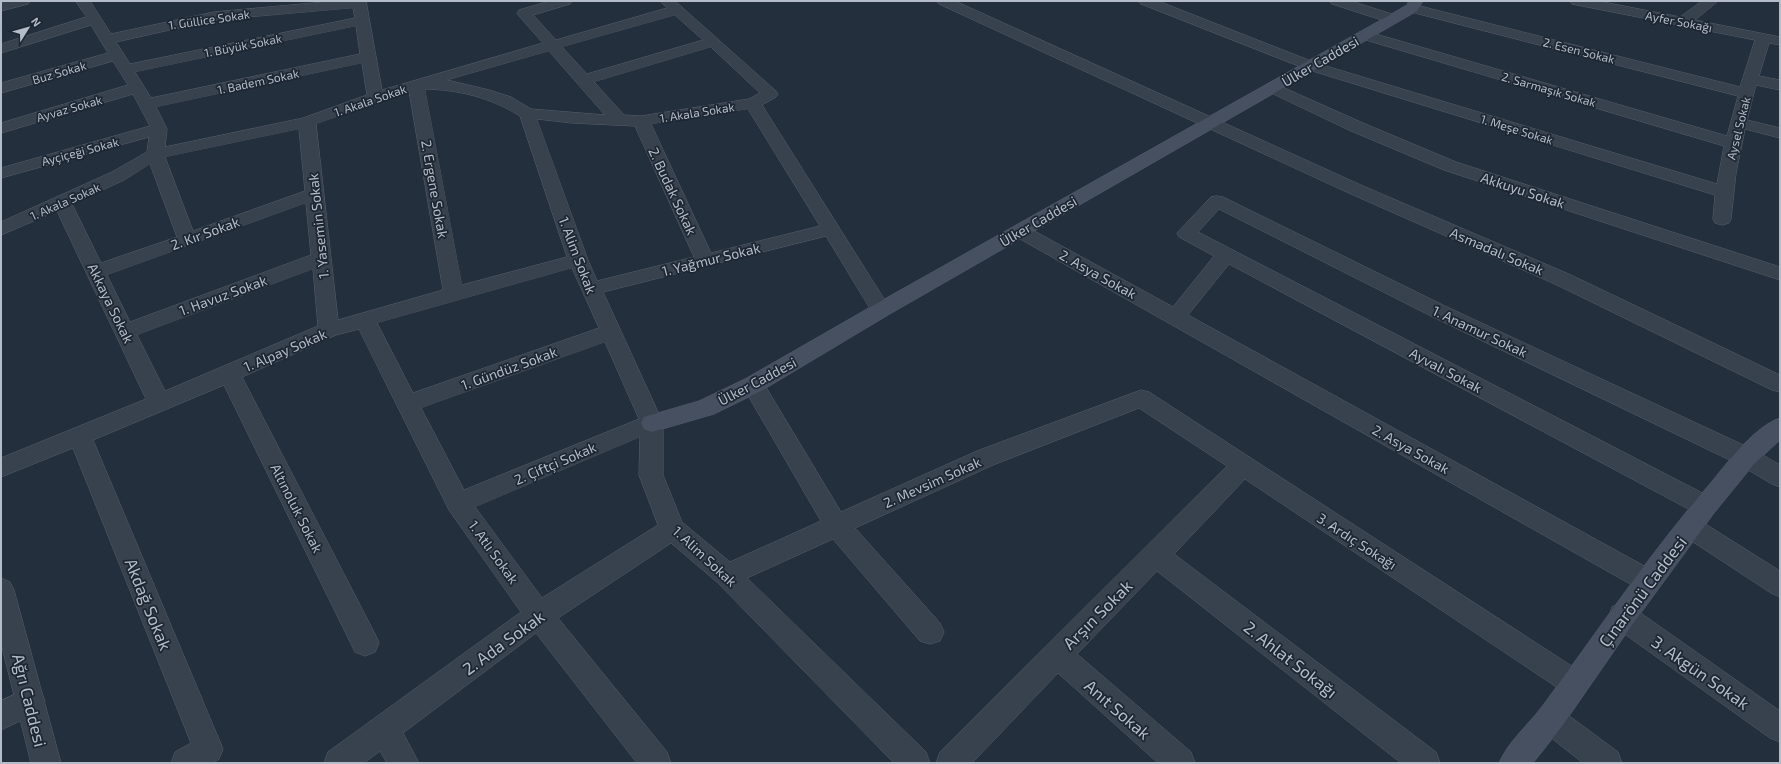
<svg xmlns="http://www.w3.org/2000/svg" width="1781" height="764" viewBox="0 0 1781 764" font-family="'Exo 2',sans-serif">
  <style>
    .lines { fill: none; stroke-linecap: round; stroke-linejoin: round }
    .minor-casing { stroke: #565f6c; stroke-width: 1 }
    .tertiary-casing { stroke: #565f6c; stroke-width: 1 }
    .secondary-casing { stroke: #565f6c; stroke-width: 1 }
    .minor { fill: #38414e; fill-rule: evenodd }
    .tertiary { fill: #38414e; fill-rule: evenodd }
    .secondary { fill: #465061; fill-rule: evenodd }
    .labels { text-anchor: middle; dominant-baseline: central; stroke-width: 3.5; stroke-linejoin: round; paint-order: stroke }
    .far-street-label { font-size: 12px; fill: #b4bcc9; stroke: #1d2633 }
    .street-label { font-size: 14px; fill: #b4bcc9; stroke: #1d2633 }
    .near-street-label { font-size: 17px; fill: #b4bcc9; stroke: #1d2633 }
  </style>
  <rect width="100%" height="100%" fill="#242f3e"/>
  <g class="lines">
    <defs>
      <g id="minor">
        <path d="M 7,1 L 30,1 L 28,4 L 1,11 L 1,3 Z"/>
        <path d="M 76,1 L 90,1 L 111,34 L 214,12 L 335,1 L 366,1 L 382,90 L 543,43 L 519,16 L 517,13 L 519,10 L 550,1 L 572,1 L 570,4 L 533,15 L 556,40 L 667,8 L 660,1 L 675,1 L 776,91 L 778,94 L 776,97 L 762,105 L 891,310 L 888,315 L 881,317 L 874,315 L 826,236 L 603,292 L 663,423 L 663,475 L 682,522 L 730,562 L 821,521 L 742,385 L 745,379 L 753,377 L 761,379 L 841,512 L 977,451 L 1141,390 L 1149,392 L 1584,674 L 1588,683 L 1584,692 L 1574,696 L 1564,692 L 1245,479 L 1174,554 L 1436,752 L 1440,763 L 1401,763 L 1157,571 L 1077,654 L 1191,752 L 1195,763 L 1158,763 L 1058,673 L 972,763 L 936,763 L 940,752 L 1227,466 L 1139,408 L 993,465 L 855,528 L 940,623 L 944,632 L 940,641 L 930,644 L 920,641 L 833,539 L 747,578 L 926,752 L 930,763 L 894,763 L 718,583 L 671,543 L 558,618 L 667,752 L 671,763 L 637,763 L 536,633 L 403,733 L 419,763 L 387,763 L 380,751 L 364,763 L 324,763 L 328,752 L 521,612 L 449,510 L 359,329 L 336,335 L 242,377 L 375,634 L 379,643 L 375,652 L 365,656 L 355,652 L 224,385 L 93,440 L 223,749 L 219,759 L 213,763 L 171,763 L 175,752 L 191,743 L 73,448 L 1,477 L 1,458 L 146,399 L 57,211 L 1,235 L 1,222 L 112,172 L 147,152 L 149,137 L 1,178 L 1,168 L 150,126 L 133,94 L 1,133 L 1,123 L 128,85 L 113,61 L 1,93 L 1,83 L 108,53 L 91,25 L 1,53 L 1,44 L 86,17 ZM 353,8 L 355,18 L 130,64 L 116,42 L 214,20 ZM 675,15 L 703,40 L 587,74 L 562,47 ZM 356,26 L 360,54 L 151,98 L 135,72 ZM 711,47 L 760,93 L 749,99 L 641,116 L 624,115 L 594,82 ZM 549,51 L 605,115 L 531,109 L 511,97 L 489,90 L 447,80 ZM 362,63 L 367,95 L 303,118 L 165,147 L 167,129 L 156,107 ZM 425,89 C 460,90 489,97 520,116 L 567,257 L 462,285 ZM 409,91 L 443,290 L 338,320 L 316,124 ZM 748,109 L 820,226 L 711,253 L 651,124 ZM 537,119 L 572,123 L 635,126 L 694,257 L 597,281 L 588,260 ZM 299,129 L 305,191 L 193,231 L 165,157 ZM 150,164 L 177,237 L 101,263 L 72,204 L 124,180 ZM 306,203 L 311,255 L 130,322 L 107,275 ZM 572,268 L 599,328 L 413,393 L 377,323 ZM 313,269 L 318,326 L 165,391 L 137,335 ZM 605,342 L 639,419 L 464,490 L 421,408 ZM 640,437 L 639,475 L 658,525 L 542,598 L 475,507 Z"/>
        <path d="M 937,1 L 955,1 L 1363,186 L 1571,275 L 1780,375 L 1780,392 L 1772,390 L 1557,285 L 1351,194 L 939,4 Z"/>
        <path d="M 1139,1 L 1158,1 L 1316,63 L 1717,184 L 1724,146 L 1359,38 L 1357,35 L 1359,32 L 1364,31 L 1369,32 L 1727,136 L 1738,96 L 1407,11 L 1405,8 L 1407,5 L 1412,4 L 1740,87 L 1755,40 L 1577,5 L 1572,4 L 1570,1 L 1598,1 L 1680,17 L 1702,1 L 1718,1 L 1695,20 L 1780,37 L 1780,45 L 1769,43 L 1759,76 L 1780,80 L 1780,90 L 1756,85 L 1747,120 L 1780,128 L 1780,138 L 1745,129 L 1736,173 L 1731,219 L 1729,223 L 1722,225 L 1715,223 L 1713,219 L 1715,195 L 1306,69 L 1141,4 Z"/>
        <path d="M 1330,1 L 1351,1 L 1398,16 L 1400,19 L 1398,22 L 1393,23 L 1388,22 L 1332,4 Z"/>
        <path d="M 1273,83 L 1363,123 L 1456,162 L 1780,267 L 1780,280 L 1444,170 L 1351,131 L 1267,91 L 1265,88 L 1267,85 Z"/>
        <path d="M 1217,196 L 1223,197 L 1447,307 L 1754,450 L 1780,465 L 1780,487 L 1772,484 L 1738,464 L 1433,317 L 1219,209 L 1198,232 L 1714,499 L 1717,506 L 1714,513 L 1705,516 L 1696,513 L 1229,264 L 1188,315 L 1657,573 L 1661,581 L 1657,589 L 1648,592 L 1639,589 L 1013,235 L 1011,231 L 1013,227 L 1020,225 L 1027,227 L 1173,307 L 1214,256 L 1179,237 L 1177,233 L 1211,197 Z"/>
        <path d="M 1690,517 L 1699,520 L 1780,571 L 1780,597 L 1771,593 L 1681,534 L 1677,527 L 1681,520 Z"/>
        <path d="M 1622,604 L 1632,607 L 1780,711 L 1780,742 L 1770,738 L 1612,625 L 1609,616 L 1612,607 Z"/>
        <path d="M 31,687 L 41,691 L 45,701 L 41,711 L 1,730 L 1,701 Z"/>
        <path d="M 1550,705 L 1560,709 L 1618,752 L 1622,763 L 1583,763 L 1540,729 L 1535,719 L 1540,709 Z"/>
      </g>
      <path id="tertiary" d="M 1,578 L 10,582 L 14,590 L 61,763 L 31,763 L 1,643 Z"/>
      <g id="secondary">
        <path d="M 1409,1 L 1423,1 L 1417,11 L 888,315 L 761,391 L 714,414 L 652,432 L 644,429 L 641,423 L 644,417 L 699,401 L 745,379 L 874,305 L 1388,16 L 1407,5 Z"/>
        <path d="M 1780,418 L 1780,440 L 1754,464 L 1714,513 L 1632,625 L 1560,729 L 1533,763 L 1499,763 C 1508,742 1527,726 1541,708 C 1598,631 1651,551 1714,479 C 1729,460 1757,425 1780,418 Z"/>
      </g>
    </defs>
    <use href="#minor" class="minor-casing"/>
    <use href="#tertiary" class="tertiary-casing"/>
    <use href="#secondary" class="secondary-casing"/>
    <use href="#minor" class="minor"/>
    <use href="#tertiary" class="tertiary"/>
    <use href="#secondary" class="secondary"/>
  </g>
  <g class="labels">
    <g class="far-street-label">
      <text transform="translate(209 19) rotate(-8)">1. Güllice Sokak</text>
      <text transform="translate(1679 21) rotate(11)">Ayfer Sokağı</text>
      <text transform="translate(243 45) rotate(-11)">1. Büyük Sokak</text>
      <text transform="translate(1579 50) rotate(14)">2. Esen Sokak</text>
      <text transform="translate(59 72) rotate(-16)">Buz Sokak</text>
      <text transform="translate(258 81) rotate(-12)">1. Badem Sokak</text>
      <text transform="translate(1549 89) rotate(16)">2. Sarmaşık Sokak</text>
      <text transform="translate(370 100) rotate(-19)">1. Akala Sokak</text>
      <text transform="translate(69 108) rotate(-16)">Ayvaz Sokak</text>
      <text transform="translate(697 112) rotate(-9)">1. Akala Sokak</text>
      <text transform="translate(1738 128) rotate(-76)">Aysel Sokak</text>
      <text transform="translate(1517 129) rotate(17)">1. Meşe Sokak</text>
      <text transform="translate(80 151) rotate(-15)">Ayçiçeği Sokak</text>
      <text transform="translate(65 201) rotate(-24)">1. Akala Sokak</text>
    </g>
    <g class="street-label">
      <text transform="translate(1320 61) rotate(-30)">Ülker Caddesi</text>
      <text transform="translate(435 189) rotate(80)">2. Ergene Sokak</text>
      <text transform="translate(1523 190) rotate(18)">Akkuyu Sokak</text>
      <text transform="translate(673 191) rotate(65)">2. Budak Sokak</text>
      <text transform="translate(1038 221) rotate(-30)">Ülker Caddesi</text>
      <text transform="translate(318 226) rotate(-96)">1. Yasemin Sokak</text>
      <text transform="translate(205 233) rotate(-20)">2. Kır Sokak</text>
      <text transform="translate(1497 251) rotate(23)">Asmadalı Sokak</text>
      <text transform="translate(578 255) rotate(69)">1. Alim Sokak</text>
      <text transform="translate(711 259) rotate(-14)">1. Yağmur Sokak</text>
      <text transform="translate(1098 274) rotate(29)">2. Asya Sokak</text>
      <text transform="translate(223 295) rotate(-20)">1. Havuz Sokak</text>
      <text transform="translate(111 303) rotate(64)">Akkaya Sokak</text>
      <text transform="translate(1480 331) rotate(25)">1. Anamur Sokak</text>
      <text transform="translate(285 350) rotate(-23)">1. Alpay Sokak</text>
      <text transform="translate(509 368) rotate(-20)">1. Gündüz Sokak</text>
      <text transform="translate(1446 370) rotate(28)">Ayvalı Sokak</text>
      <text transform="translate(757 381) rotate(-28)">Ülker Caddesi</text>
      <text transform="translate(1411 449) rotate(29)">2. Asya Sokak</text>
      <text transform="translate(555 463) rotate(-23)">2. Çiftçi Sokak</text>
      <text transform="translate(932 482) rotate(-24)">2. Mevsim Sokak</text>
      <text transform="translate(297 508) rotate(63)">Altınoluk Sokak</text>
      <text transform="translate(1357 541) rotate(33)">3. Ardıç Sokağı</text>
      <text transform="translate(494 552) rotate(54)">1. Atlı Sokak</text>
      <text transform="translate(705 556) rotate(43)">1. Alim Sokak</text>
    </g>
    <g class="near-street-label">
      <text transform="translate(1642 591) rotate(-53)">Çınarönü Caddesi</text>
      <text transform="translate(149 604) rotate(68)">Akdağ Sokak</text>
      <text transform="translate(1097 614) rotate(-45)">Arşın Sokak</text>
      <text transform="translate(503 642) rotate(-36)">2. Ada Sokak</text>
      <text transform="translate(1291 659) rotate(38)">2. Ahlat Sokağı</text>
      <text transform="translate(1701 672) rotate(35)">3. Akgün Sokak</text>
      <text transform="translate(30 700) rotate(76)">Ağrı Caddesi</text>
      <text transform="translate(1118 709) rotate(41)">Anıt Sokak</text>
    </g>
  </g>
  <rect width="1781" height="764" fill="none" stroke="#b4bcc9" stroke-width="4"/>
  <g transform="translate(28 28) rotate(53)" stroke="#1d2633" stroke-width="3" paint-order="stroke">
  <path d="M0-3L7 15L0 10L-7 15Z" fill="#b4bcc9"/>
  <text y="-6" font-size="11" font-weight="bold" text-anchor="middle" fill="#b4bcc9">N</text>
  </g>
</svg>
